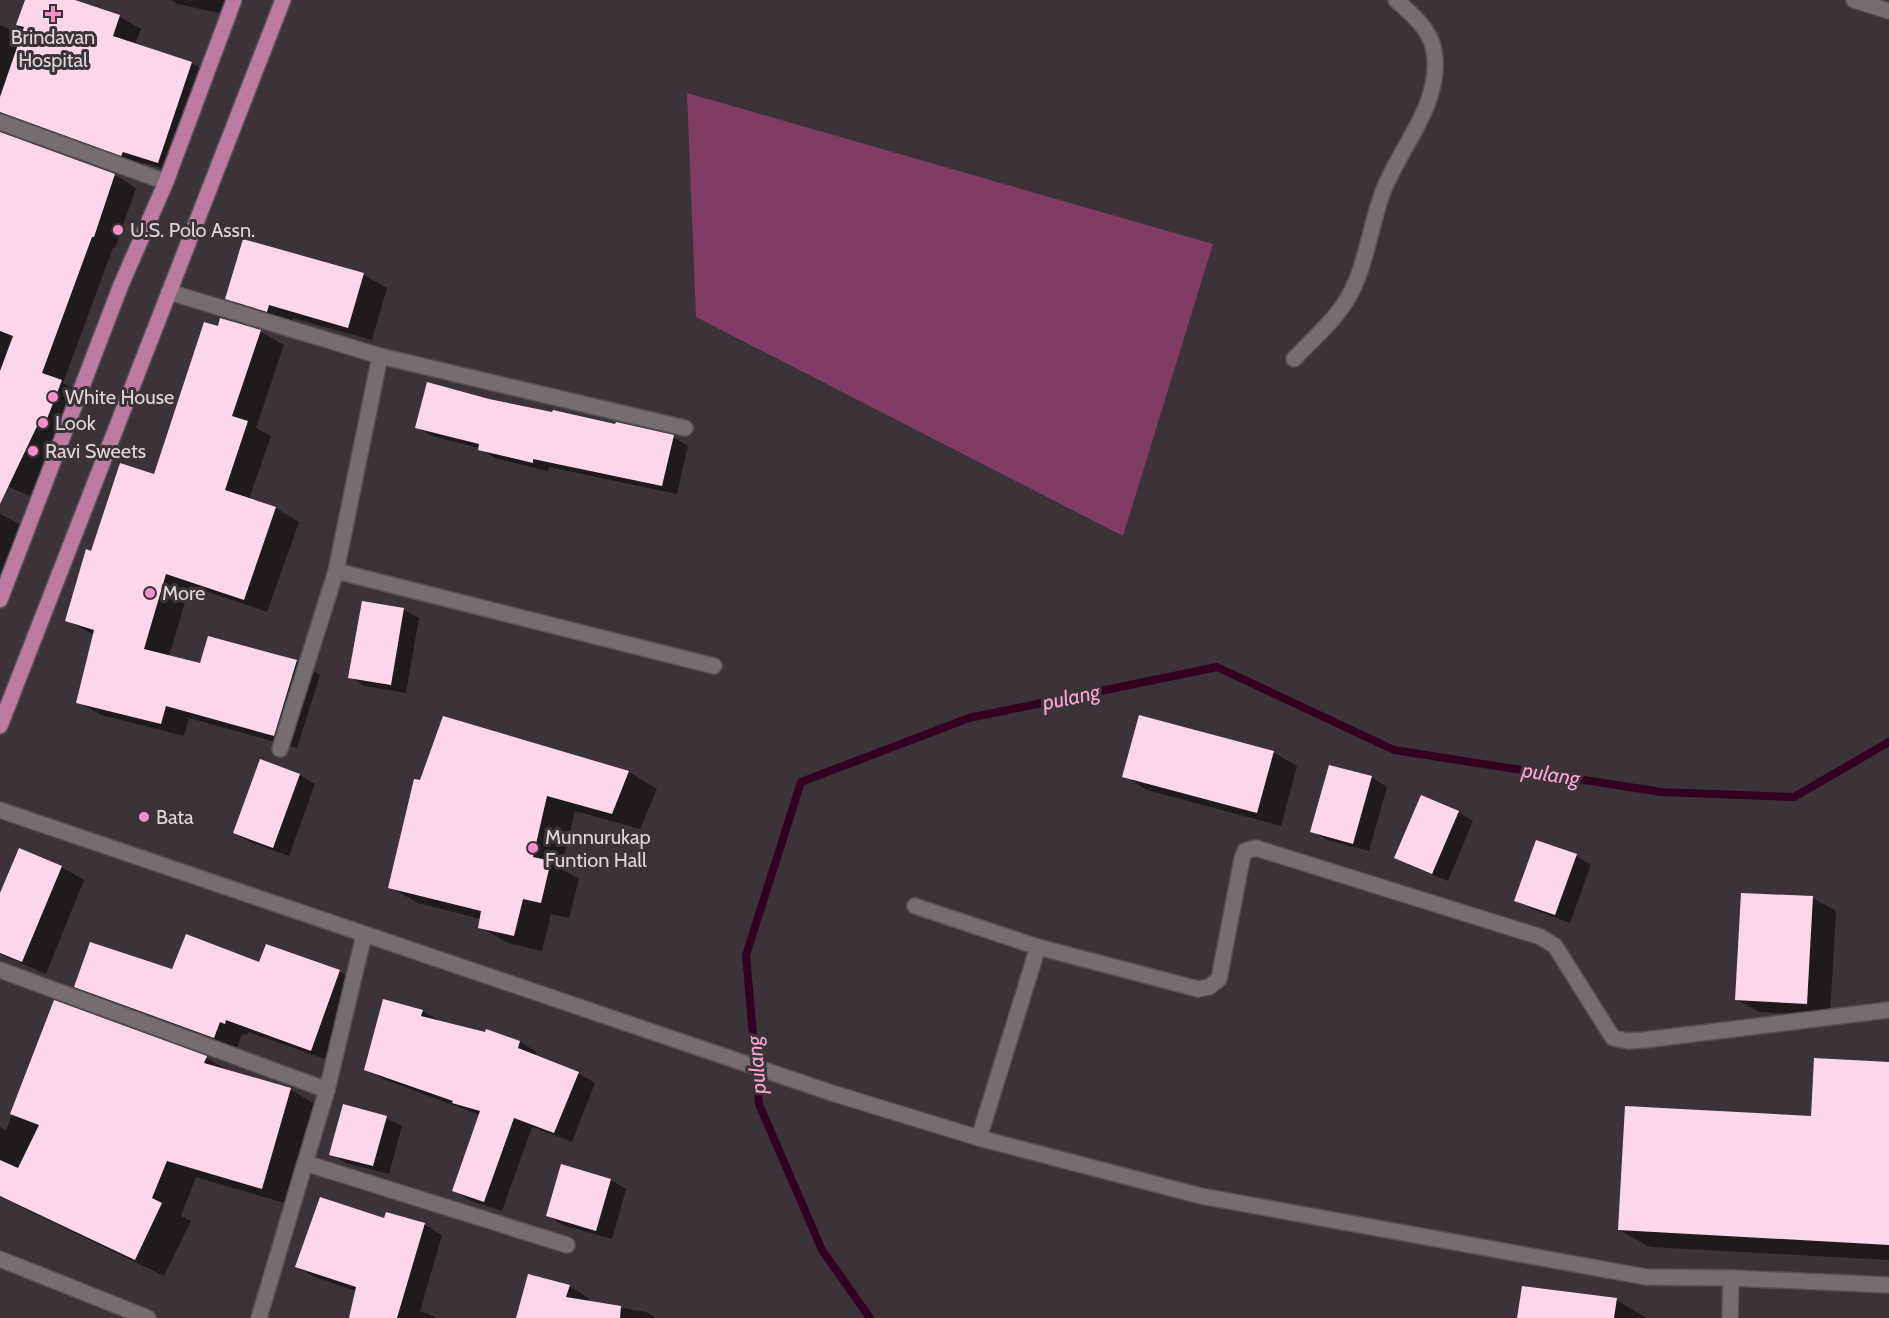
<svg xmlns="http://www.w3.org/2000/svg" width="1889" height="1318" viewBox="0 0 1889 1318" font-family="Cabin,sans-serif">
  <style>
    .green { fill: #813c63 }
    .shadow { fill: #0007 }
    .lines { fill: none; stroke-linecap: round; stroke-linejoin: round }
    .stream { stroke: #340022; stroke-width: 8 }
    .building { fill: #fbd7e9 }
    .minor-casing { stroke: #575054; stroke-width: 18 }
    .primary-casing { stroke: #575054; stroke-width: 18 }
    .minor { stroke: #766d71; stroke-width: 15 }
    .primary { stroke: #bc7b9f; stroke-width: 15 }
    .poi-dot { fill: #f98fc9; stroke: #3b3337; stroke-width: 2 }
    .labels { text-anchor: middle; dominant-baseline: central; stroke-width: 6; stroke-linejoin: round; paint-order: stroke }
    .poi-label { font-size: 20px; fill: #ded8db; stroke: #3b3337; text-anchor: start }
    .water-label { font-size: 21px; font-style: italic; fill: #fca5d3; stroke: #3b3337 }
  </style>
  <rect width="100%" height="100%" fill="#3b3337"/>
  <path class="green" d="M 687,93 L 1213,244 L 1123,536 L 696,317 Z"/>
  <g class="shadow">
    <path d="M 26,0 L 70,0 L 120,17 L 141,29 L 135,44 L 192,63 L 213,75 L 179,174 L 144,163 L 143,166 L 12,130 L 11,138 L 115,175 L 136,188 L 115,248 L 113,248 L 63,383 L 82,394 L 60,433 L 30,496 L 0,483 L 0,25 L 16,31 Z"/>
    <path d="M 171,0 L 226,0 L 223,14 L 178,4 Z"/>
    <path d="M 244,240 L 364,275 L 387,288 L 372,340 L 293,318 L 291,324 L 250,312 L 227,298 Z"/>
    <path d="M 221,320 L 261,332 L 284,345 L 256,428 L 271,436 L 249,499 L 276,508 L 299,522 L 267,612 L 190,586 L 169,656 L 201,664 L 209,637 L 297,661 L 320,675 L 297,748 L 189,718 L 184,736 L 101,715 L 78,702 L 94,635 L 66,620 L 92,553 L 155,476 Z"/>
    <path d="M 489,401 L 673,437 L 688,446 L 677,494 L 549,467 L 548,471 L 495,458 L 479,448 L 432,436 L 416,427 Z"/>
    <path d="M 0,514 L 35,532 L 11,585 L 0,599 Z"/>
    <path d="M 403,609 L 419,618 L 406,693 L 365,686 L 350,677 Z"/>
    <path d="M 444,718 L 629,772 L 657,789 L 640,829 L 575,811 L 561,869 L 579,879 L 569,918 L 551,914 L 542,951 L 508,943 L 480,927 L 481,919 L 418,903 L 390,887 L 421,782 Z"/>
    <path d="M 1273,752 L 1297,766 L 1281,826 L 1147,790 L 1124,776 Z"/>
    <path d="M 1330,766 L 1372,778 L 1387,787 L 1369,851 L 1327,840 L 1312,831 Z"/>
    <path d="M 300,775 L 315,784 L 289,856 L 250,842 L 234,833 Z"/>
    <path d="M 1458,812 L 1473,821 L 1448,881 L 1411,866 L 1396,858 Z"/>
    <path d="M 1576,856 L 1591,865 L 1570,923 L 1532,909 L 1516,900 Z"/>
    <path d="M 61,867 L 84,880 L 46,974 L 0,954 L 0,897 Z"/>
    <path d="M 1812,898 L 1836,911 L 1830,1016 L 1759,1012 L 1736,999 Z"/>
    <path d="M 260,964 L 339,971 L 361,984 L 333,1062 L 248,1032 L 247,1035 L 242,1034 L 236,1050 L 97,999 L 76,986 Z"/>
    <path d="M 55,1002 L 206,1058 L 233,1073 L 291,1090 L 320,1107 L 291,1205 L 196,1177 L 181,1216 L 191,1221 L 164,1276 L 0,1197 L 0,1127 L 6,1130 Z"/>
    <path d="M 423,1011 L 440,1021 L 520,1042 L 537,1052 L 535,1056 L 578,1073 L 595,1083 L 572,1142 L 532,1127 L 502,1211 L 471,1201 L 454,1191 L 480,1115 L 383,1079 L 365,1069 Z"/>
    <path d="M 1889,1063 L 1889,1260 L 1650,1247 L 1619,1230 L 1813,1117 Z"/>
    <path d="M 386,1118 L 402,1126 L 389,1174 L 346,1163 L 331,1154 Z"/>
    <path d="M 611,1180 L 626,1189 L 612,1239 L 563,1225 L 548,1216 Z"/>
    <path d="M 387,1214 L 425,1225 L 442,1235 L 420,1311 L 438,1318 L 351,1318 L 356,1291 L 315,1277 L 297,1267 L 385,1220 Z"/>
    <path d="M 569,1286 L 589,1298 L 588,1302 L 646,1312 L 656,1318 L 518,1318 Z"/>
    <path d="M 1616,1300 L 1647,1318 L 1519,1318 Z"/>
  </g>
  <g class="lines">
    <path class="stream" d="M 870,1318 L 822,1250 L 759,1104 L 746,955 L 801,782 L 969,718 L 1217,667 L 1394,750 L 1661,792 L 1794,797 L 1889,742"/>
  </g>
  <g class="building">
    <path d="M 25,0 L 75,0 L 120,15 L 113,36 L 192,62 L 158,163 L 123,152 L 121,156 L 0,112 L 0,97 L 24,27 L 16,25 Z"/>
    <path d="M 0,132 L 115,174 L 94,237 L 92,237 L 42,373 L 62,380 L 45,424 L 39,422 L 0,504 L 0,371 L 13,336 L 0,331 Z"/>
    <path d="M 243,239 L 364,273 L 348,328 L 269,305 L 267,312 L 225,299 Z"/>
    <path d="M 220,318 L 261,330 L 232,416 L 248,421 L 225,490 L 276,507 L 244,600 L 166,574 L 144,649 L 200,663 L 208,636 L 297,660 L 274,736 L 166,706 L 161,724 L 76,703 L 94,630 L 65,621 L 86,549 L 91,551 L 120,463 L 154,474 L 204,322 L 218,326 Z"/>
    <path d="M 427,382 L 489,399 L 552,412 L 553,410 L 615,424 L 616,422 L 674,435 L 662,486 L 533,459 L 533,463 L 478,450 L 479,444 L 415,428 Z"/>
    <path d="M 362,601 L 404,608 L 391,685 L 348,678 Z"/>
    <path d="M 1139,715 L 1274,751 L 1257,813 L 1122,777 Z"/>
    <path d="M 443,716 L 629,771 L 612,814 L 547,796 L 533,857 L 551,861 L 541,903 L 523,899 L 514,936 L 478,928 L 481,911 L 388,888 L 414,779 L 420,780 Z"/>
    <path d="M 260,759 L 300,774 L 273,848 L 233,833 Z"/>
    <path d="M 1329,765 L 1372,776 L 1353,844 L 1310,832 Z"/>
    <path d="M 1421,795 L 1459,811 L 1432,874 L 1394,858 Z"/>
    <path d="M 1536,840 L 1577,854 L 1555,915 L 1514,901 Z"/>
    <path d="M 19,848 L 62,866 L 22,962 L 0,953 L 0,893 Z"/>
    <path d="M 1741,893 L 1813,896 L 1807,1004 L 1735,1000 Z"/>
    <path d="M 186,934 L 259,962 L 266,944 L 340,970 L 311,1051 L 226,1020 L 225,1024 L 220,1022 L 214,1038 L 74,987 L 90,942 L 172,969 Z"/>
    <path d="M 383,999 L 423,1010 L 421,1016 L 485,1032 L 486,1029 L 520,1041 L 518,1048 L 579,1072 L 554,1133 L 514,1118 L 484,1202 L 452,1191 L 480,1111 L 452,1103 L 453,1101 L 364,1070 Z"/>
    <path d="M 54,1000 L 207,1056 L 204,1063 L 291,1088 L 262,1189 L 167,1161 L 152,1198 L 162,1203 L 135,1260 L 0,1196 L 0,1160 L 18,1168 L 39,1125 L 10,1114 Z"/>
    <path d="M 1814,1058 L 1889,1062 L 1889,1245 L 1618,1230 L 1625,1106 L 1811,1116 Z"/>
    <path d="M 343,1104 L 387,1116 L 373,1166 L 329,1155 Z"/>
    <path d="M 561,1164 L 611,1179 L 596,1231 L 546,1216 Z"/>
    <path d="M 320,1197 L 384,1218 L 386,1212 L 425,1223 L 397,1318 L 349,1318 L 356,1287 L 295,1267 Z"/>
    <path d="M 528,1274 L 570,1285 L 566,1297 L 621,1306 L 620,1318 L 516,1318 Z"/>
    <path d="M 1522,1286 L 1617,1298 L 1614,1318 L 1517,1318 Z"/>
  </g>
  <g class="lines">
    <defs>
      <g id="minor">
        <path d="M 1854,0 L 1889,11"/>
        <path d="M 0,122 L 166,182"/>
        <path d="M 169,292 L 380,356 L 685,428"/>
        <path d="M 1294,359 C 1312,340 1335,320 1348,298 C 1367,265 1370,224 1384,189 C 1401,146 1438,108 1435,59 C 1434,32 1415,17 1396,0"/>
        <path d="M 336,571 L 714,666"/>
        <path d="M 280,749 L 336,571 L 380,356"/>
        <path d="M 0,810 L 832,1093 L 979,1138 L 1201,1196 L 1646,1277 L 1731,1278 L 1889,1285"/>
        <path d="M 915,906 L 1038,947"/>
        <path d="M 364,935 L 327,1090 L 305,1163 L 567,1245"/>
        <path d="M 0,970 L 327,1090"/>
        <path d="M 979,1138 L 1038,947 L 1198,989 L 1209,987 L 1219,979 L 1242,859 L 1245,851 L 1256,848 L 1541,937 L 1555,946 L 1613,1038 L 1628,1041 L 1644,1040 L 1889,1010"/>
        <path d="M 0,1259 L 148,1318"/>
        <path d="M 259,1318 L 305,1163"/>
        <path d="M 1730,1318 L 1731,1278"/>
      </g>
      <g id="primary">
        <path d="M 0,600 L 121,285 L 166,182 L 234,0"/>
        <path d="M 0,726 L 283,0"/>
      </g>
    </defs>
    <use href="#minor" class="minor-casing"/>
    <use href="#primary" class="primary-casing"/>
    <use href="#minor" class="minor"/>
    <use href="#primary" class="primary"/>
  </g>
  <g class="poi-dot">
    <path d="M50 5h6v6h6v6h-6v6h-6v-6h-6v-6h6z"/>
    <circle cx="118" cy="230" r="6"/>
    <circle cx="53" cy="397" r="6"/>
    <circle cx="43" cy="423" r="6"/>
    <circle cx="33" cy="451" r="6"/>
    <circle cx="150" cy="593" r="6"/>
    <circle cx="144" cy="817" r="6"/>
    <circle cx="533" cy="848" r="6"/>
  </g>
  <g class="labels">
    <g class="poi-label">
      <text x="53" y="37" text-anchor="middle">Brindavan<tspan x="53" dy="23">Hospital</tspan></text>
      <text x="130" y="230">U.S. Polo Assn.</text>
      <text x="65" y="397">White House</text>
      <text x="55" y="423">Look</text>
      <text x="45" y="451">Ravi Sweets</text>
      <text x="162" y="593">More</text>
      <text x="156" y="817">Bata</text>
      <text x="545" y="837">Munnurukap<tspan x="545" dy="23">Funtion Hall</tspan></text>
    </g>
    <g class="water-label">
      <text transform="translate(1071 697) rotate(-12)">pulang</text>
      <text transform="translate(1551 774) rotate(9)">pulang</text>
      <text transform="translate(756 1065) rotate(-95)">pulang</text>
    </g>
  </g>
</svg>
